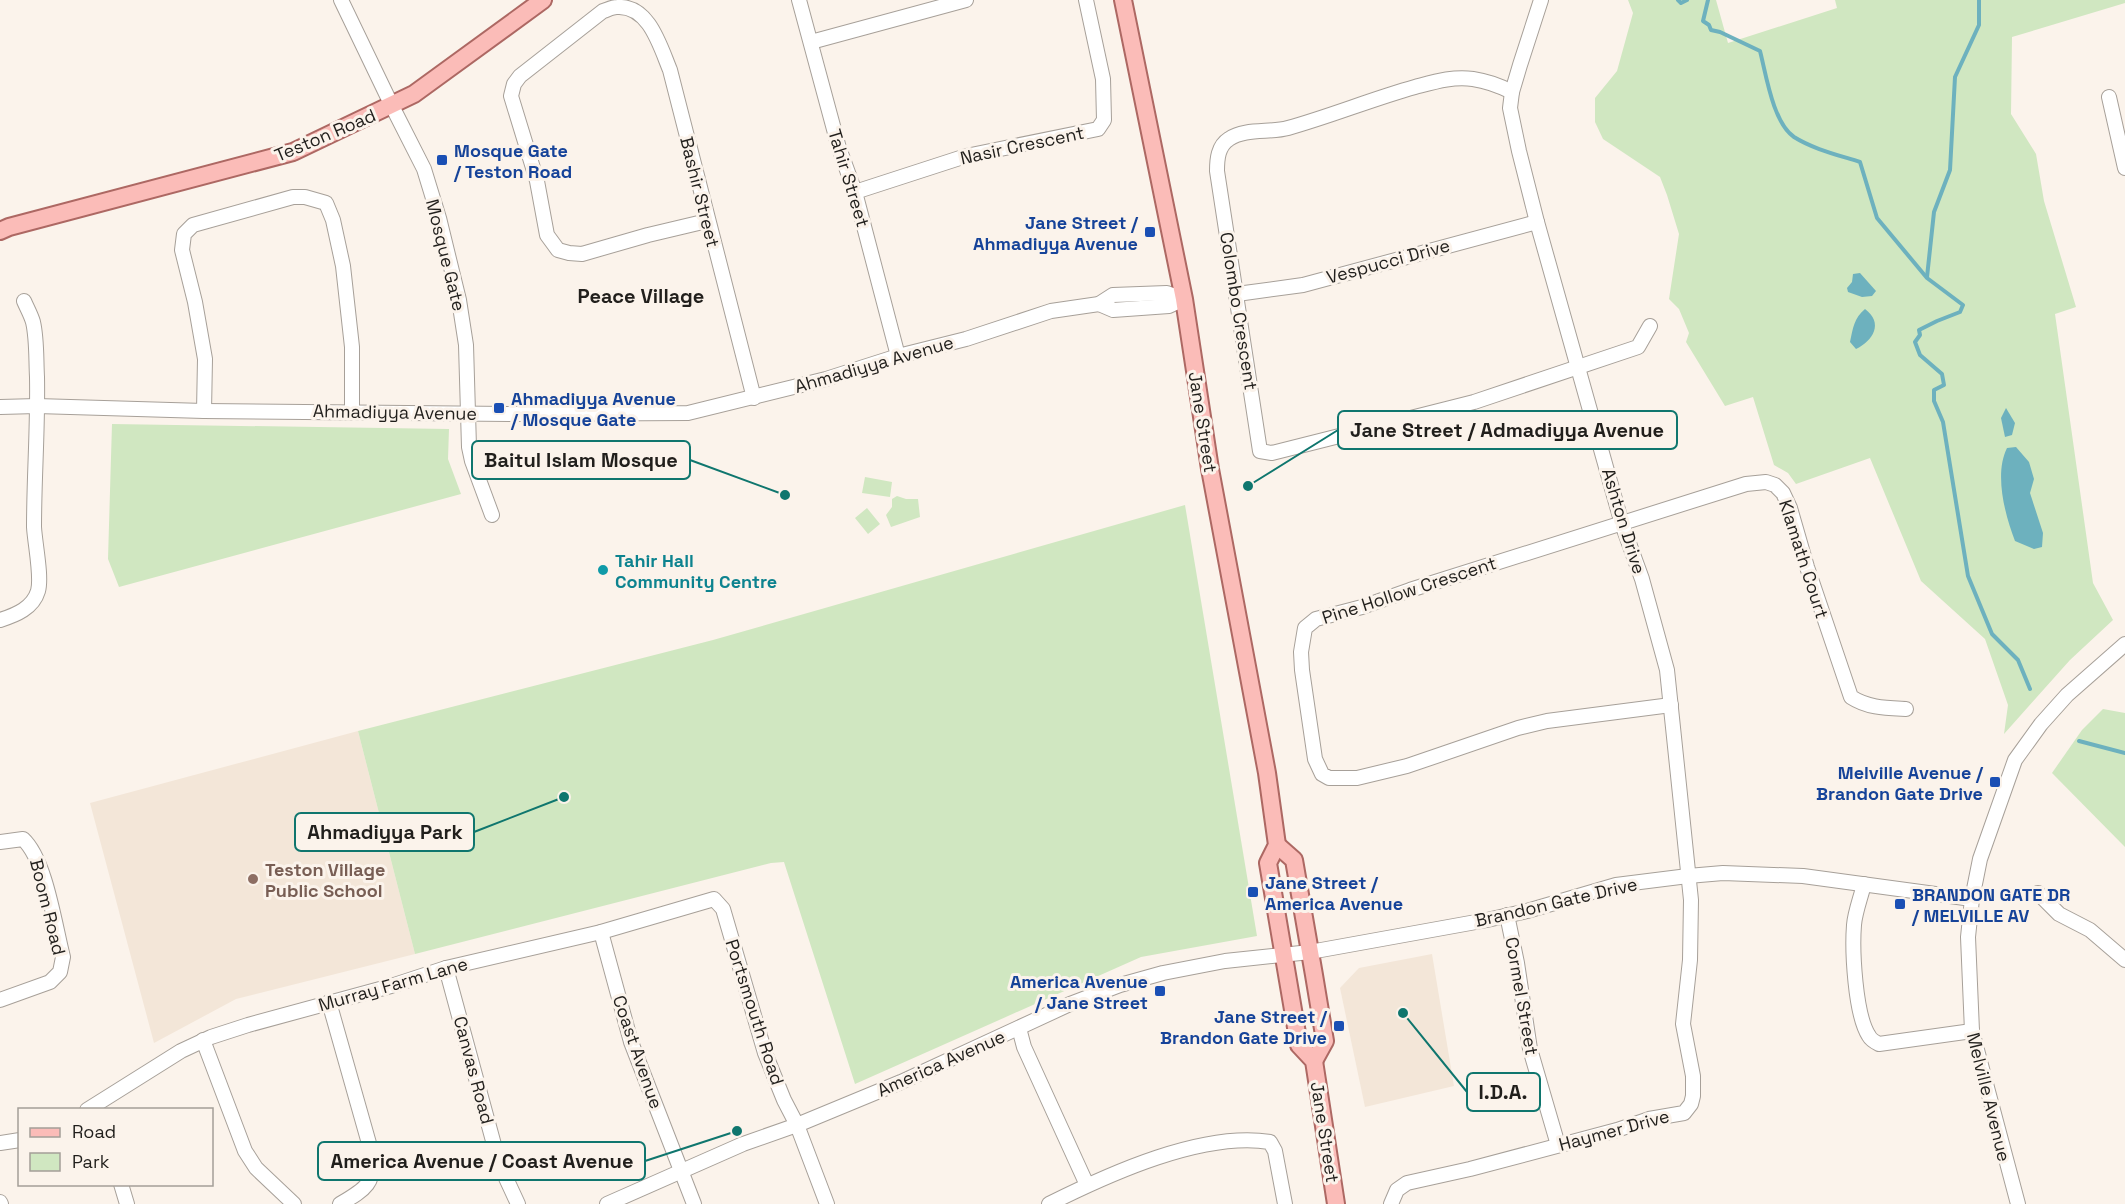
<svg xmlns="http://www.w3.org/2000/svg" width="2125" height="1204" viewBox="0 0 2125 1204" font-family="'Space Grotesk',sans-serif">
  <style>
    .built { fill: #f3e6d8 }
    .green { fill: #d0e7c1 }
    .water { fill: #6db1be }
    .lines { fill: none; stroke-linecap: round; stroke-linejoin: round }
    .stream { stroke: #6db1be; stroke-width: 4 }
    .minor-casing { stroke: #a7a099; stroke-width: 16 }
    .major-casing { stroke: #ad6863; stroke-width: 20 }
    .minor { stroke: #fff; stroke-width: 14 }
    .major { stroke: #fbbcb8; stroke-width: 16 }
    .transit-dot { fill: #1a4fb4; stroke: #fbf3eb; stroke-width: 2 }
    .culture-dot { fill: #0f9aa8; stroke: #fbf3eb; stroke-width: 2 }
    .education-dot { fill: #8d6e63; stroke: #fbf3eb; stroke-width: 2 }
    .labels { text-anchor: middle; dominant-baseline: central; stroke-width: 6; stroke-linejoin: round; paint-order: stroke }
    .street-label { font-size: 18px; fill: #211f1c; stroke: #fbf3eb }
    .transit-label { font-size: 18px; font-weight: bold; fill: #164399; stroke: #fbf3eb; text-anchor: start }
    .culture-label { font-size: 18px; font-weight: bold; fill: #0d838f; stroke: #fbf3eb; text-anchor: start }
    .education-label { font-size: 18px; font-weight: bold; fill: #785e54; stroke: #fbf3eb; text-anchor: start }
    .neighbourhood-label { font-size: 20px; font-weight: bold; fill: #211f1c; stroke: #fbf3eb }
    .leader { fill: none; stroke: #0f766e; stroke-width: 2 }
    .callout-dot { fill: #0f766e; stroke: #fbf3eb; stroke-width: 2 }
    .callout { fill: #fbf3eb; stroke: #0f766e; stroke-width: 2 }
    .callout-label { font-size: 20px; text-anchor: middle; font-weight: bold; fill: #211f1c }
  </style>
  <rect width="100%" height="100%" fill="#fbf3eb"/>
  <g class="built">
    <path d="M 358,731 L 415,954 L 236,999 L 154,1043 L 90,803 Z"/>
    <path d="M 1432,954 L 1454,1086 L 1365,1107 L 1340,988 L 1359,968 Z"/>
  </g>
  <g class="green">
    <path d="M 1628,0 L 1716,0 L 1728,43 L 1837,8 L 1835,0 L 2125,0 L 2125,3 L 2012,37 L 2011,114 L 2036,154 L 2044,201 L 2076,307 L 2055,314 L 2093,583 L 2113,620 L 2070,660 L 2004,734 L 2008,705 L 1985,639 L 1921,581 L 1870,458 L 1796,484 L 1788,473 L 1774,465 L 1753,397 L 1725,406 L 1686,342 L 1689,333 L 1679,309 L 1669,299 L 1679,234 L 1667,195 L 1660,177 L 1603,139 L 1595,122 L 1595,98 L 1617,71 L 1633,13 Z"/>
    <path d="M 112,424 L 449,429 L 448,459 L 461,494 L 119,587 L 108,559 Z"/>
    <path d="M 865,477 L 892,482 L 890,497 L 862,493 Z"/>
    <path d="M 897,496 L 906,499 L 918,499 L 920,517 L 891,527 L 886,515 L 892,507 L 892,499 Z"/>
    <path d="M 1185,505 L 1257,936 L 1141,957 L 855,1084 L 784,862 L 771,863 L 415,954 L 358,731 L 713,640 Z"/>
    <path d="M 867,508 L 880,524 L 868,534 L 855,518 Z"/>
    <path d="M 2103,709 L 2125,713 L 2125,847 L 2052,773 L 2082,730 Z"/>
  </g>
  <g class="water">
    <path d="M 1860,273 L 1876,291 L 1872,296 L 1862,297 L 1848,292 L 1847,288 L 1852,282 L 1853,274 Z"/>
    <path d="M 1865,309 C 1884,323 1873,341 1856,349 L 1850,342 C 1853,328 1854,318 1865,309 Z"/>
    <path d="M 2006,408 L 2015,423 L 2012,435 L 2005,437 L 2001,418 Z"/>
    <path d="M 2016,447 L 2029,462 L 2034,479 L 2030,493 L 2043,533 L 2042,547 L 2034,549 L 2015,541 C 2005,515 1994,474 2007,448 Z"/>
  </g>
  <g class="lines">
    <g class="stream">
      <path d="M 1678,0 L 1681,3 L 1687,0"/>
      <path d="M 1708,0 L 1703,21 L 1709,25 L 1711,30 L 1720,32 L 1760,51 C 1766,74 1773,123 1794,137 C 1813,149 1838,155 1860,162 L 1877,218 L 1927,278 L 1963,305 L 1960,312 L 1937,321 L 1919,330 L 1920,335 L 1915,342 L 1920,355 L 1942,374 L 1944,385 L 1934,390 L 1934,401 L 1943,422 L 1968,576 L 1992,634 L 2018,660 L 2030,689"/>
      <path d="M 1927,277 L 1934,212 L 1950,170 L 1955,77 L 1979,25 L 1979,0"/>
      <path d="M 2079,741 L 2125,753"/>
    </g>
    <defs>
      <g id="minor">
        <path d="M 341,0 L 392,106 L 424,169 L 439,218 L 459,300 L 466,345 L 469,447 L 472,461 L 492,515"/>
        <path d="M 799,0 L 839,148 L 855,192 L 898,356"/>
        <path d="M 811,42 L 966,0"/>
        <path d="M 1512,92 C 1500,86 1487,81 1473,79 C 1453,76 1434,82 1415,87 C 1372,99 1331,116 1288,128 C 1270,133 1245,128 1229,139 C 1218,146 1217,159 1217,171 L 1260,451 L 1272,453 L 1474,402 L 1638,347 L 1650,326"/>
        <path d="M 2109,97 L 2125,168"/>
        <path d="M 855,192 L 966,156 L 1098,129 L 1104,120 L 1103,79 L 1086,0"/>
        <path d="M 707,221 L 648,235 L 582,254 L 569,253 L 558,250 L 547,235 L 537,181 L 511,96 L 514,84 L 520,76 L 603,11 C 607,10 612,7 617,7 C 649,5 660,46 670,70 L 754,398"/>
        <path d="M 1237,294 L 1303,285 L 1537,222"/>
        <path d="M 1099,304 L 1113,310 L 1169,306 L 1184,299"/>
        <path d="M 0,407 L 37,406 L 204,411 L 509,414 L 688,413 L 826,379 L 898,356 L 966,339 L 1051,311 L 1099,304 L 1113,295 L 1167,293 L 1184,299"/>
        <path d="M 204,411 L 205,359 L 195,302 L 182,250 L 184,234 L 193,225 L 293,197 L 305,197 L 326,203 L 333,220 L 343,266 L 352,347 L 352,412"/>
        <path d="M 0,620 C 16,615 33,608 38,591 C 42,577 35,544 34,527 C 34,477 38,427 37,377 C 36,359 37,339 33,322 C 31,315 27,308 24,301"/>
        <path d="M 1671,705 L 1547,721 L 1518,728 L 1407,766 L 1357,778 L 1329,778 L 1322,774 L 1315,759 L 1302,670 L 1301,652 L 1305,628 L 1316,619 L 1362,607 L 1410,590 L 1746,484 L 1766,482 L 1775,485 L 1783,493 L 1790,508 L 1807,567 L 1851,697 C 1868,708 1886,708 1906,709"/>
        <path d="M 0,842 L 23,839 C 46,860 55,927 63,957 L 60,972 L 50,982 L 0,1000"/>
        <path d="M 1864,884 C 1861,897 1855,912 1854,925 C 1852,950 1855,1015 1869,1036 C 1871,1040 1875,1042 1879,1044 L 1972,1031"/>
        <path d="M 2038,893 L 2059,914 L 2090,930 L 2125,960"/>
        <path d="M 1507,915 L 1517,963 L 1530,1049 L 1558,1145"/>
        <path d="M 601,932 L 631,1042 L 694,1204"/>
        <path d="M 446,968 L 499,1163 L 518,1204"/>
        <path d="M 329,1002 L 372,1154 C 376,1184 364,1190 340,1204"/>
        <path d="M 1019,1028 L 1024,1047 L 1087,1185"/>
        <path d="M 203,1040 L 245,1151 L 256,1168 L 294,1204"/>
        <path d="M 87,1110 L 181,1051 L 211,1037 L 248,1025 L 391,986 L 446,968 L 601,932 L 714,899 L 723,909 L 765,1053 L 784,1100 L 797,1125 L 827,1204"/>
        <path d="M 0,1143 L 20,1140"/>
        <path d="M 121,1184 L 127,1204"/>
        <path d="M 0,1202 L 1,1204"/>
        <path d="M 607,1204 L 743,1144 L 797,1125 L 901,1082 L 1070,1004 L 1120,985 L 1163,973 L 1225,961 L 1310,952 L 1487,920 L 1527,911 L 1616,885 L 1688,876 L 1723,873 L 1803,876 L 1972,899"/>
        <path d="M 1049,1204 C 1109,1174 1203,1131 1270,1142 L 1275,1151 L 1285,1204"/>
        <path d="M 1391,1204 L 1397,1190 L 1407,1183 L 1470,1169 L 1617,1130 L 1649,1119 L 1684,1113 L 1691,1104 L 1693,1096 L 1693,1076 L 1683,1024 L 1690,960 L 1691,900 L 1667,670 L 1642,579 L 1622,524 L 1537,222 L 1519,151 L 1510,108 L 1512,92 L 1520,65 L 1541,0"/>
        <path d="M 2018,1204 L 1972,1031 L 1968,937 L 1972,899 L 1980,859 L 2015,760 L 2041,724 L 2067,695 L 2125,644"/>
      </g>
      <g id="major">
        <path d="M 1123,0 L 1184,299 L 1210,469 L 1267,773 L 1277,845 L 1268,863 L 1299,1045 L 1314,1061 L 1336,1204"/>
        <path d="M 0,231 L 9,227 L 293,152 L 414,94 L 543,0"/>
        <path d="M 1277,845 L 1294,860 L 1314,975 L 1325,1041 L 1314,1061"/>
      </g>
    </defs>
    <use href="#minor" class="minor-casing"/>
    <use href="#major" class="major-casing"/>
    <use href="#minor" class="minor"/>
    <use href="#major" class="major"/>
  </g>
  <g class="transit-dot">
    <rect x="436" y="154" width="12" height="12" rx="3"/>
    <rect x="1144" y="226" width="12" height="12" rx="3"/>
    <rect x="493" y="402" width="12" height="12" rx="3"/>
    <rect x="1989" y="776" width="12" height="12" rx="3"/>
    <rect x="1247" y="886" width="12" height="12" rx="3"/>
    <rect x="1894" y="898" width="12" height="12" rx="3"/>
    <rect x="1154" y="985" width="12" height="12" rx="3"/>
    <rect x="1333" y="1020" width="12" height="12" rx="3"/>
  </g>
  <circle class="culture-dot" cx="603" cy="570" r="6"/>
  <circle class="education-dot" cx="253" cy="879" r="6"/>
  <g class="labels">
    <g class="street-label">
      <text transform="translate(325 135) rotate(-23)">Teston Road</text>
      <text transform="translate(1022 145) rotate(-12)">Nasir Crescent</text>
      <text transform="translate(849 178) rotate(73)">Tahir Street</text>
      <text transform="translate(700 192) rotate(76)">Bashir Street</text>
      <text transform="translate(446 255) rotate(76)">Mosque Gate</text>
      <text transform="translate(1388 261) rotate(-15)">Vespucci Drive</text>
      <text transform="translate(1239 311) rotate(81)">Colombo Crescent</text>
      <text transform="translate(874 364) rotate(-16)">Ahmadiyya Avenue</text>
      <text transform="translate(395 412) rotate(1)">Ahmadiyya Avenue</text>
      <text transform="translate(1203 422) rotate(81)">Jane Street</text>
      <text transform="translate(1624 521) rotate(73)">Ashton Drive</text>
      <text transform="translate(1804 559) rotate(72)">Klamath Court</text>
      <text transform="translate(1409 590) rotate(-18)">Pine Hollow Crescent</text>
      <text transform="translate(1556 902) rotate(-13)">Brandon Gate Drive</text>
      <text transform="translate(48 907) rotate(76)">Boom Road</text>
      <text transform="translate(393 984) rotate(-16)">Murray Farm Lane</text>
      <text transform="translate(1522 996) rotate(80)">Cormel Street</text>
      <text transform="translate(755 1012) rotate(72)">Portsmouth Road</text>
      <text transform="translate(638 1052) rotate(71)">Coast Avenue</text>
      <text transform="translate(941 1063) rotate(-24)">America Avenue</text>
      <text transform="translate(474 1070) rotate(75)">Canvas Road</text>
      <text transform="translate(1989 1097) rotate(76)">Melville Avenue</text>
      <text transform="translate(1614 1130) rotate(-15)">Haymer Drive</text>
      <text transform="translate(1325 1132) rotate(81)">Jane Street</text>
    </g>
    <g class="transit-label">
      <text x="454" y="150">Mosque Gate<tspan x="454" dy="21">/ Teston Road</tspan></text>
      <text x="1138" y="222" text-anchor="end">Jane Street /<tspan x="1138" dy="21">Ahmadiyya Avenue</tspan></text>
      <text x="511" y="398">Ahmadiyya Avenue<tspan x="511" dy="21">/ Mosque Gate</tspan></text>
      <text x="1983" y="772" text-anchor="end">Melville Avenue /<tspan x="1983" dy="21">Brandon Gate Drive</tspan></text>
      <text x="1265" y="882">Jane Street /<tspan x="1265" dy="21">America Avenue</tspan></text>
      <text x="1912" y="894">BRANDON GATE DR<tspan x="1912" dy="21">/ MELVILLE AV</tspan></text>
      <text x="1148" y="981" text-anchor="end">America Avenue<tspan x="1148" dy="21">/ Jane Street</tspan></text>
      <text x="1327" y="1016" text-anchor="end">Jane Street /<tspan x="1327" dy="21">Brandon Gate Drive</tspan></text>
    </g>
    <g class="culture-label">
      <text x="615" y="560">Tahir Hall<tspan x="615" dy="21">Community Centre</tspan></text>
    </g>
    <g class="education-label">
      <text x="265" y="869">Teston Village<tspan x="265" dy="21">Public School</tspan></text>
    </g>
    <g class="neighbourhood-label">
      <text x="641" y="296">Peace Village</text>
    </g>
  </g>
  <path class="leader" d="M1248 486L1338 430M785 495L690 460M564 797L474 832M1403 1013L1467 1092M737 1131L645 1161"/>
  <g class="callout-dot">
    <circle cx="1248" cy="486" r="6"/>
    <circle cx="785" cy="495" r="6"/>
    <circle cx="564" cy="797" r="6"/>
    <circle cx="1403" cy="1013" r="6"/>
    <circle cx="737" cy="1131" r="6"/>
  </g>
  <g class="callout">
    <rect x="1338" y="411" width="339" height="38" rx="6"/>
    <rect x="472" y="441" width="218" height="38" rx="6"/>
    <rect x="295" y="813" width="179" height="38" rx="6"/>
    <rect x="1467" y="1073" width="73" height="38" rx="6"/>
    <rect x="318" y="1142" width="327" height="38" rx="6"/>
  </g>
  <g class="callout-label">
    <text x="1507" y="437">Jane Street / Admadiyya Avenue</text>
    <text x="581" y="467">Baitul Islam Mosque</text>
    <text x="385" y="839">Ahmadiyya Park</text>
    <text x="1503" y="1099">I.D.A.</text>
    <text x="482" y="1168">America Avenue / Coast Avenue</text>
  </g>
  <rect x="18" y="1108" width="195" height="78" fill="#fbf3eb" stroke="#a49e98" stroke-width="1.5"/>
  <rect x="30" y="1128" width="30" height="9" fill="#fbbcb8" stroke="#a49e98" stroke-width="1.5"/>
  <text x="72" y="1138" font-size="18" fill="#211f1c">Road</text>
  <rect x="30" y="1153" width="30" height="18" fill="#d0e7c1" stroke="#a49e98" stroke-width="1.5"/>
  <text x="72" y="1168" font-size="18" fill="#211f1c">Park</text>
</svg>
